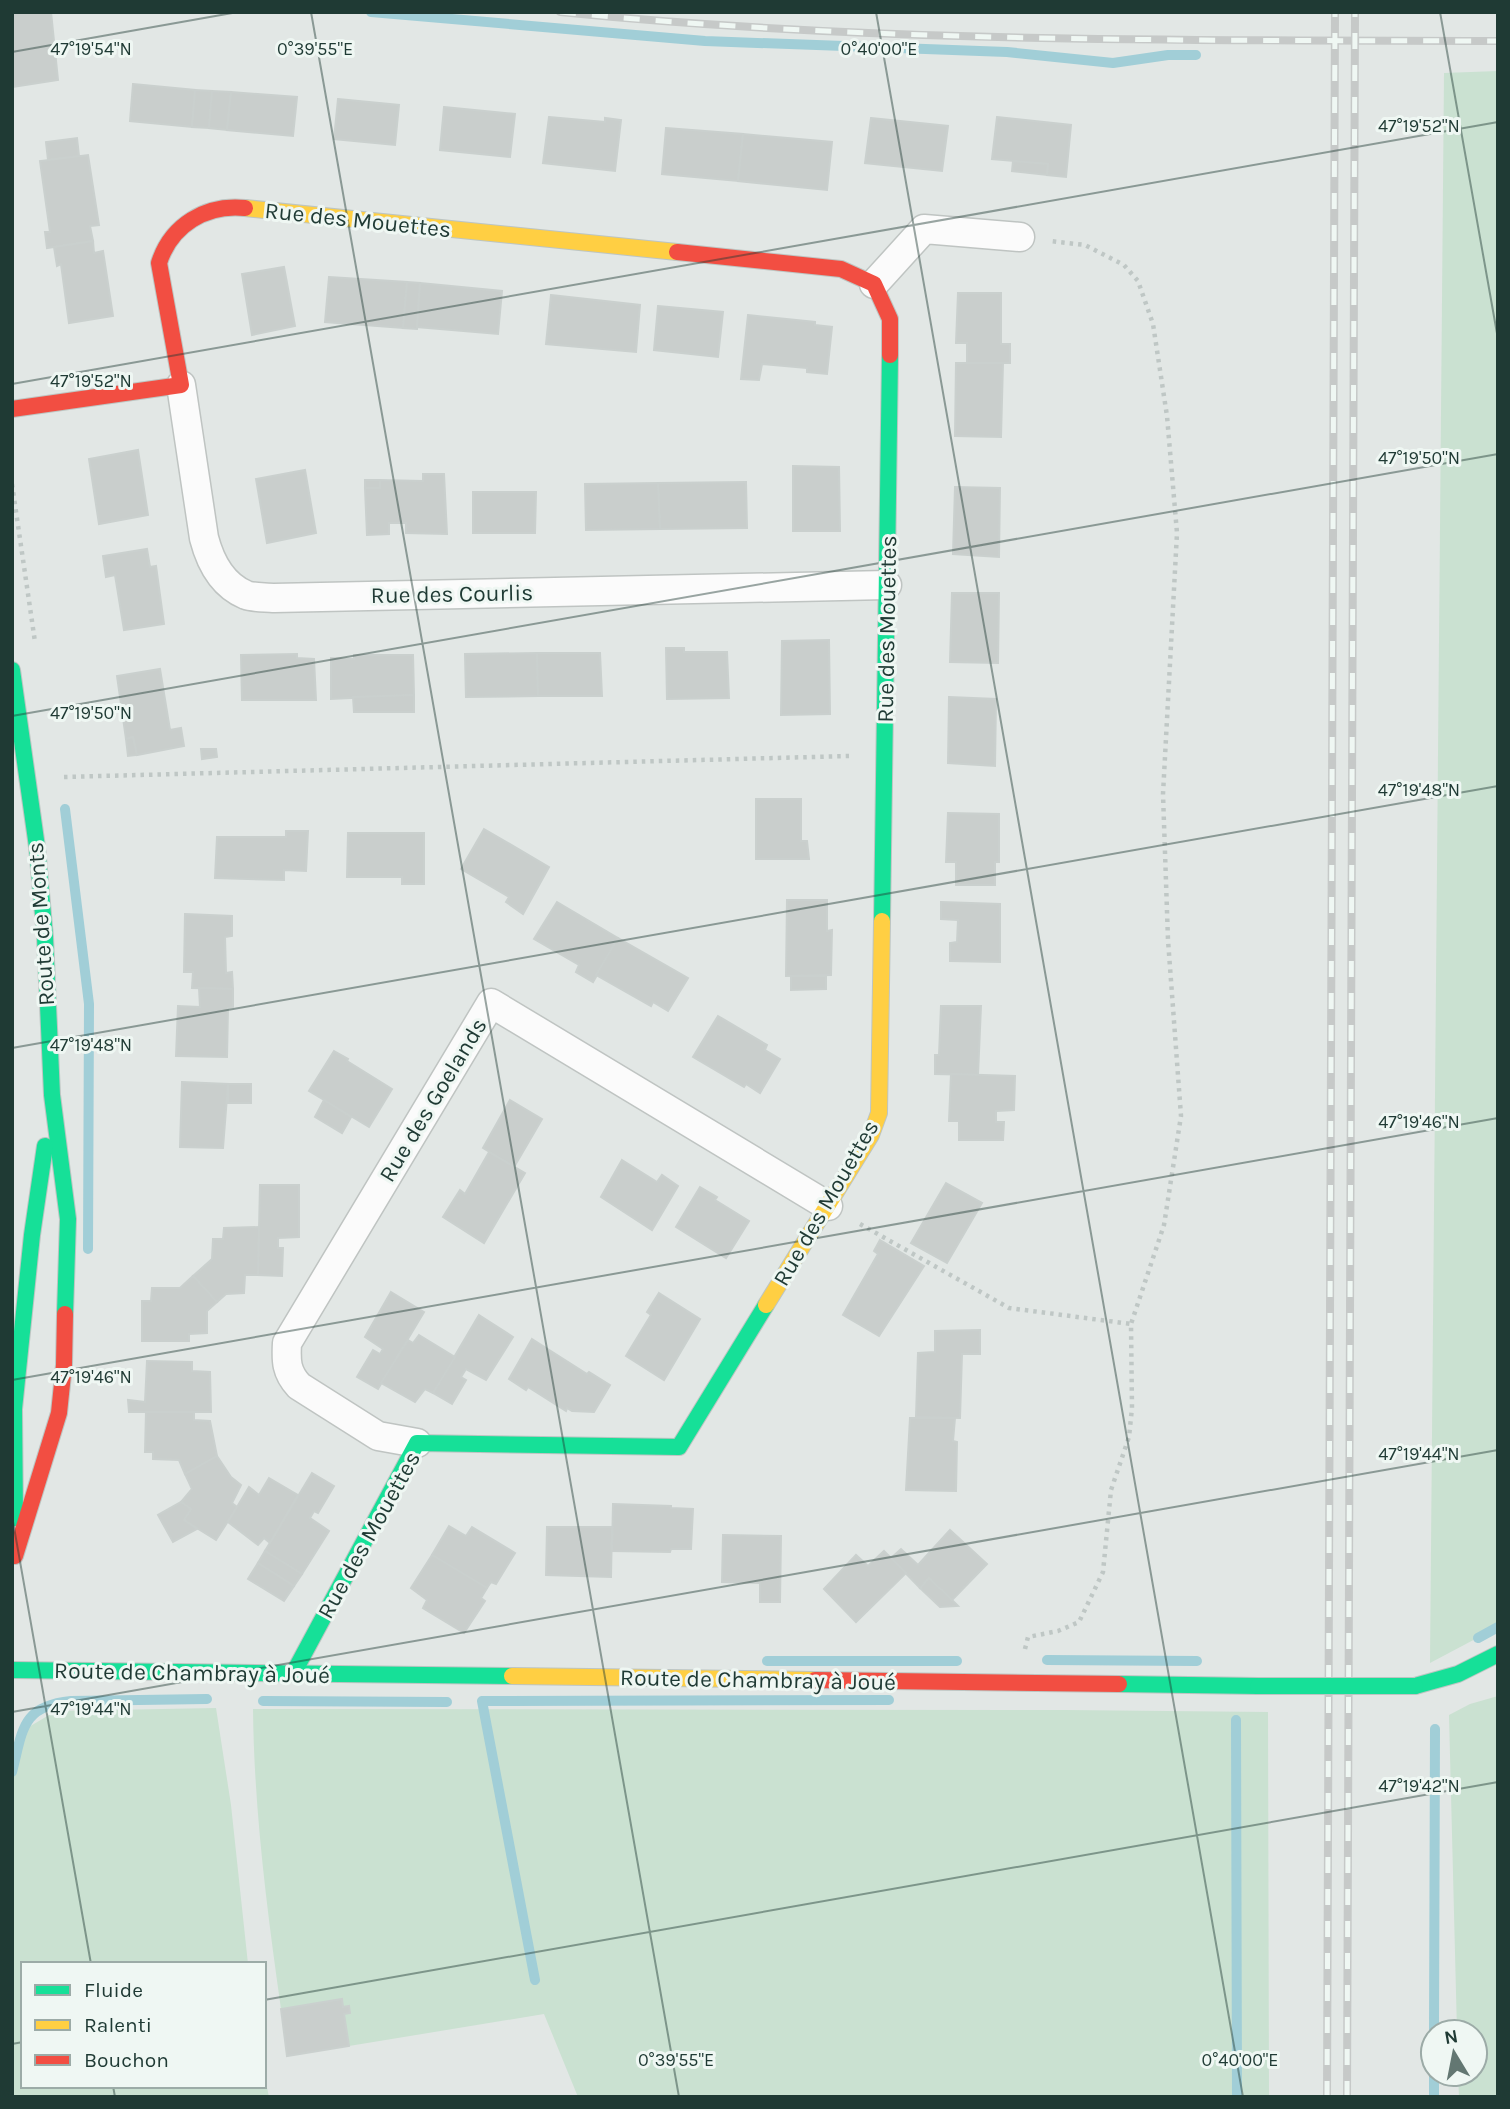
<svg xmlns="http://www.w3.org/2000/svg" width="1510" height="2109" viewBox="0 0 1510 2109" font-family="Karla,sans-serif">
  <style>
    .green { fill: #cae1d1 }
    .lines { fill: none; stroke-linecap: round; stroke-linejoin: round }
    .stream { stroke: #a1ced7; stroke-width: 10 }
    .building { fill: #c9cecc; stroke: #cad0ce; stroke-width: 2 }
    .street-casing { stroke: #bfc4c2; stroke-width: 31 }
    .fast-casing { stroke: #bdc5c2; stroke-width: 18 }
    .slow-casing { stroke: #bdc5c2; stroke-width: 18 }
    .jam-casing { stroke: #bdc5c2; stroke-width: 18 }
    .path { stroke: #bfc7c5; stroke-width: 4.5; stroke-dasharray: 3.5 5; stroke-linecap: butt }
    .street { stroke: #fbfbfb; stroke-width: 28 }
    .fast { stroke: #16e098; stroke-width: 16 }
    .slow { stroke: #ffcf43; stroke-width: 16 }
    .jam { stroke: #f24e42; stroke-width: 16 }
    .rail-casing { stroke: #c6c9c8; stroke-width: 8 }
    .rail { stroke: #eff7f3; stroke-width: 5; stroke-dasharray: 16; stroke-linecap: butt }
    .fast-bridge-casing { stroke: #bdc5c2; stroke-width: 18; stroke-linecap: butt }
    .fast-bridge { stroke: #16e098; stroke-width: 16 }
    .ticks { fill: none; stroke: #1f3a34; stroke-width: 2; stroke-opacity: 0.45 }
    .labels { text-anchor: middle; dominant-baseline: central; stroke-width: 6; stroke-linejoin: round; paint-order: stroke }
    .street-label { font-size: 23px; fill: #1f3a34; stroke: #eff7f3 }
    .ticks-label { font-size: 18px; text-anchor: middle; fill: #1f3a34; stroke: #eff7f3; stroke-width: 6; stroke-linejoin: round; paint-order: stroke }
  </style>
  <rect width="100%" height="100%" fill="#e2e7e5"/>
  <g class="green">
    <path d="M 1498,71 L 1498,1627 L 1430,1663 L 1444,73 Z"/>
    <path d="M 1498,1696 L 1498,2097 L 1459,2097 L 1458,2074 L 1475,2074 L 1475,2032 L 1457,2032 L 1449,1715 L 1470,1704 Z"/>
    <path d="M 216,1708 L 231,1805 L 248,1964 L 23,1964 L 23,2086 L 264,2086 L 264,2073 L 269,2097 L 12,2097 L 12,1772 L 22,1731 L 56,1711 Z"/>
    <path d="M 253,1709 L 1066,1710 L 1268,1712 L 1269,2097 L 578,2097 L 544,2014 L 349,2046 L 344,2014 L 350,2013 L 349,2006 L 343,2007 L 342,1999 L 281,2009 C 267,1910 254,1809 253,1709 Z"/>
  </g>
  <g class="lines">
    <g class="stream">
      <path d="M 371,12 L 705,41 L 1007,52 L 1113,63 L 1168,55 L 1196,55"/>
      <path d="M 65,809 L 89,1004 L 88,1249"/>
      <path d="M 1478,1638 L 1498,1627"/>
      <path d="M 1047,1660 L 1197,1661"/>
      <path d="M 767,1661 L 957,1661"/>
      <path d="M 263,1701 L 447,1702"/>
      <path d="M 1236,1720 L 1237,2097"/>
      <path d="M 12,1772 C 23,1730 21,1706 71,1701 L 207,1699"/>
      <path d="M 535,1980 L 482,1701 L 889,1700"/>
      <path d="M 1434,2032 L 1435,1729"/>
      <path d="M 1434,2097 L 1434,2074"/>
    </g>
  </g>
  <g class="building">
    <path d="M 12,12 L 51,12 L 58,80 L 12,87 Z"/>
    <path d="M 133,84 L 195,90 L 192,127 L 130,121 Z"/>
    <path d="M 195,90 L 212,91 L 209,128 L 192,127 Z"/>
    <path d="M 212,91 L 231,92 L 227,130 L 209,128 Z"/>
    <path d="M 231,92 L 297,97 L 293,136 L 227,130 Z"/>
    <path d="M 338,99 L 399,105 L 395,145 L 334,139 Z"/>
    <path d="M 444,107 L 515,114 L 510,157 L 440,150 Z"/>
    <path d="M 549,117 L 605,122 L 605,118 L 621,120 L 615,171 L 543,163 Z"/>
    <path d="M 997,117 L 1071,125 L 1066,177 L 1047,175 L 1048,164 L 992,159 Z"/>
    <path d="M 871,118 L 948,126 L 942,171 L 865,163 Z"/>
    <path d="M 666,128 L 743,134 L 738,181 L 662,174 Z"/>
    <path d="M 743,134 L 832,142 L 827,190 L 738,181 Z"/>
    <path d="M 77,138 L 79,156 L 48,160 L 46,142 Z"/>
    <path d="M 88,155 L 99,225 L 90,226 L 93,241 L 47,248 L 45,232 L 50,232 L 40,161 Z"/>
    <path d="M 1013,161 L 1048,164 L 1047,175 L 1012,171 Z"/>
    <path d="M 93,241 L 94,253 L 103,251 L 113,316 L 69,323 L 61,264 L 57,266 L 54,247 Z"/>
    <path d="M 284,267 L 295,326 L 252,335 L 242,274 Z"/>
    <path d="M 329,277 L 407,282 L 403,328 L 325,322 Z"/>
    <path d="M 407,282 L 420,283 L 417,329 L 403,328 Z"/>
    <path d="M 420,283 L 502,291 L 498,334 L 417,327 Z"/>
    <path d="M 958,293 L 1001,293 L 1001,344 L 1010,344 L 1010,363 L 967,363 L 967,343 L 956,343 Z"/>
    <path d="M 551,295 L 640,305 L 636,352 L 546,344 Z"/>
    <path d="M 658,306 L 723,312 L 718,357 L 654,350 Z"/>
    <path d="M 748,315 L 815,322 L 815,325 L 832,327 L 827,374 L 807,372 L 807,368 L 762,364 L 759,380 L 741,379 Z"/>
    <path d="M 956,363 L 1003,363 L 1001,437 L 955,436 Z"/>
    <path d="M 138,450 L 148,515 L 99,524 L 89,459 Z"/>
    <path d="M 793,466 L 839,467 L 840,531 L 793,531 Z"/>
    <path d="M 305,470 L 316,533 L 267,543 L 256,479 Z"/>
    <path d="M 423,474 L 444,474 L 447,534 L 406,533 L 406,523 L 389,523 L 389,534 L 367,535 L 365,488 L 380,488 L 380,480 L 423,481 Z"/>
    <rect x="365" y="480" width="15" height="8"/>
    <path d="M 746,482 L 747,528 L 660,529 L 658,483 Z"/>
    <path d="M 658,483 L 660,529 L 586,530 L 585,484 Z"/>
    <path d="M 955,487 L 1000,488 L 999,557 L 953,554 Z"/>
    <path d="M 473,492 L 536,492 L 535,533 L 473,533 Z"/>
    <path d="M 147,549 L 150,567 L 156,566 L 164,624 L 124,630 L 115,575 L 106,577 L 103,556 Z"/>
    <path d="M 952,593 L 999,593 L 998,663 L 950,662 Z"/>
    <path d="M 829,640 L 830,714 L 781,715 L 782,641 Z"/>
    <path d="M 666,648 L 684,648 L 684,652 L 727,652 L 729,698 L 667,699 Z"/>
    <path d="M 537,653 L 538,696 L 466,697 L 465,654 Z"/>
    <path d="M 537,653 L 600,653 L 602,696 L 538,696 Z"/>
    <path d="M 297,654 L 297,658 L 314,659 L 316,700 L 242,700 L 241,655 Z"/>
    <path d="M 354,655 L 413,655 L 414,695 L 331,699 L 331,658 L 354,659 Z"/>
    <path d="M 160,669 L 170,730 L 181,728 L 184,746 L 137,755 L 133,737 L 126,739 L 117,676 Z"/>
    <path d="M 414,695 L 414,712 L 354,712 L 353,697 Z"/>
    <path d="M 949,697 L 996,699 L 995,766 L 948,763 Z"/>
    <path d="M 133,737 L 137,755 L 128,756 L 126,739 Z"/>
    <path d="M 201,749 L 216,749 L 217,757 L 202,759 Z"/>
    <path d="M 756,799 L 801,799 L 801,841 L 807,841 L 809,859 L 756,859 Z"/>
    <path d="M 948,813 L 999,814 L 999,862 L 995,862 L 995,885 L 956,885 L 956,862 L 946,862 Z"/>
    <path d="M 484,829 L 549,867 L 523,914 L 506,902 L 509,897 L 461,869 Z"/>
    <path d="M 286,831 L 308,831 L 306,871 L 284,870 L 284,880 L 215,878 L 217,837 L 286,837 Z"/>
    <path d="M 348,833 L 424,833 L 424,884 L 402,884 L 402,877 L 347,877 Z"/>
    <path d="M 787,900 L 827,900 L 827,931 L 832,930 L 831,975 L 786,976 Z"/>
    <path d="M 557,902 L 618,938 L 593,982 L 576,972 L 579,965 L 534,939 Z"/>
    <path d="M 941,902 L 1000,904 L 1000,962 L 950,961 L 950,943 L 957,942 L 958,920 L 941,919 Z"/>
    <path d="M 185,914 L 232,916 L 232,936 L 225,937 L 226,973 L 232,972 L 233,989 L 192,988 L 193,972 L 184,972 Z"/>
    <path d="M 618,938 L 688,978 L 668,1011 L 653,1002 L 651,1006 L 596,975 Z"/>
    <path d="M 791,976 L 826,976 L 826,989 L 791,990 Z"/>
    <path d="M 199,988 L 233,989 L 233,1007 L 228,1008 L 227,1057 L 176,1056 L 178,1006 L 200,1007 Z"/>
    <path d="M 941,1006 L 981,1006 L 978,1075 L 935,1074 L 935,1055 L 939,1055 Z"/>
    <path d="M 718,1016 L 767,1045 L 765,1050 L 780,1059 L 760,1093 L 746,1084 L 744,1087 L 693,1057 Z"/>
    <path d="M 334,1051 L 348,1059 L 347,1061 L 392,1089 L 369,1127 L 309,1091 Z"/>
    <path d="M 951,1074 L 1015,1076 L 1014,1110 L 996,1111 L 996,1122 L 1004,1122 L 1003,1140 L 959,1140 L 959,1121 L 949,1121 Z"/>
    <path d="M 182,1082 L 228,1084 L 223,1148 L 180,1147 Z"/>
    <rect x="228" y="1084" width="23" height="19"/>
    <path d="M 324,1100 L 351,1117 L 342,1133 L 315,1117 Z"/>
    <path d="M 510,1100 L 542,1119 L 514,1167 L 483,1148 Z"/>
    <path d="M 489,1152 L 525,1173 L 484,1243 L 443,1217 L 460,1190 L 465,1194 Z"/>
    <path d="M 622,1160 L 657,1182 L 662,1175 L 678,1186 L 652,1230 L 601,1197 Z"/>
    <path d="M 946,1183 L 982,1203 L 947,1263 L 911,1243 Z"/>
    <path d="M 260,1185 L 299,1185 L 299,1237 L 278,1238 L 278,1248 L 283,1248 L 282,1276 L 258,1275 Z"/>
    <path d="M 700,1187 L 717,1197 L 715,1200 L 749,1221 L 726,1258 L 676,1227 Z"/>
    <path d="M 259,1227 L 258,1275 L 245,1275 L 244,1293 L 226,1294 L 217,1302 L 193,1276 L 212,1259 L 213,1239 L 223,1239 L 224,1228 Z"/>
    <path d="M 880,1240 L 924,1266 L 879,1336 L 843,1315 L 878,1254 L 874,1251 Z"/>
    <path d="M 193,1276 L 217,1302 L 207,1311 L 207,1333 L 189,1334 L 189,1341 L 142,1341 L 142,1301 L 151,1301 L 152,1288 L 180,1288 Z"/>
    <path d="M 391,1292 L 424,1312 L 378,1389 L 357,1377 L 373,1350 L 380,1354 L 383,1349 L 365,1337 Z"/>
    <path d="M 659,1293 L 700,1319 L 664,1380 L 626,1356 L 651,1315 L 647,1312 Z"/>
    <path d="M 479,1315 L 513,1337 L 486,1380 L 466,1369 L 461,1377 L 466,1380 L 452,1404 L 433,1393 Z"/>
    <path d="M 980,1330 L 980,1354 L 962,1354 L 960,1418 L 916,1417 L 918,1353 L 935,1352 L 935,1331 Z"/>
    <path d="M 419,1335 L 455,1357 L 433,1393 L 425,1389 L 415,1402 L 381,1383 L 408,1340 L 413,1343 Z"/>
    <path d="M 532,1339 L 587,1374 L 589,1372 L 610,1385 L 594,1412 L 572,1411 L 567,1408 L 566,1411 L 528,1387 L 526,1390 L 509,1379 Z"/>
    <path d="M 147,1361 L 192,1362 L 192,1371 L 210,1372 L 211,1412 L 129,1412 L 128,1400 L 145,1402 Z"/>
    <path d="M 146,1412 L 194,1412 L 194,1420 L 210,1421 L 217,1456 L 185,1474 L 179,1460 L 153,1459 L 153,1452 L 145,1452 Z"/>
    <path d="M 910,1418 L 955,1418 L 953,1441 L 957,1442 L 956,1491 L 906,1490 Z"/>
    <path d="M 217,1456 L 231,1477 L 241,1485 L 232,1503 L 237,1507 L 216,1540 L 184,1520 L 191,1509 L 181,1502 L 192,1489 L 185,1474 Z"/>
    <path d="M 312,1473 L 334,1486 L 318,1513 L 314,1511 L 310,1518 L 329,1531 L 302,1574 L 265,1551 Z"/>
    <path d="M 269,1478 L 298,1495 L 270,1543 L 264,1538 L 258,1545 L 228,1522 L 249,1487 L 259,1495 Z"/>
    <path d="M 181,1502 L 191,1509 L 184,1520 L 197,1529 L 173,1542 L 158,1515 Z"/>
    <path d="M 613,1504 L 671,1506 L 671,1508 L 693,1509 L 691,1549 L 671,1549 L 670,1552 L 612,1551 Z"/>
    <path d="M 449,1526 L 466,1536 L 472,1527 L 515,1553 L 496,1584 L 491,1582 L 487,1588 L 432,1555 Z"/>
    <path d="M 547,1527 L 612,1527 L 611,1577 L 546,1575 Z"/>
    <path d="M 950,1530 L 987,1564 L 952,1600 L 929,1578 L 920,1588 L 891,1558 L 901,1549 L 918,1565 Z"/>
    <path d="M 723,1535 L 781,1536 L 780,1602 L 760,1602 L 760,1583 L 722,1582 Z"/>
    <path d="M 265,1551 L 302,1574 L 294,1586 L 258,1563 Z"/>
    <path d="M 884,1551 L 906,1573 L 856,1622 L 824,1589 L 856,1555 L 868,1566 Z"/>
    <path d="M 432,1555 L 487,1588 L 481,1598 L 485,1601 L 464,1633 L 423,1608 L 427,1600 L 411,1588 Z"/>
    <path d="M 258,1563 L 294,1586 L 284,1601 L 248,1579 Z"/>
    <path d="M 929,1578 L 952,1600 L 958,1606 L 940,1607 L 920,1588 Z"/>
    <path d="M 342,1999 L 343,2007 L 349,2006 L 350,2013 L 344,2014 L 349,2046 L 287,2056 L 281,2009 Z"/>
  </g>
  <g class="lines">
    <defs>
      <g id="street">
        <path d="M 874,284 L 924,229 L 1020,237"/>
        <path d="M 181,385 L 204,538 C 210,561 222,585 246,595 C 254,598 266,597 274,598 L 887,585"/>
        <path d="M 417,1443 L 378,1436 L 299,1386 C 286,1372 286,1361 287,1343 L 491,1003 L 828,1206"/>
      </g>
      <g id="fast">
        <path d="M 12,670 L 37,847 L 45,937 L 52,1095 L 68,1219 L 65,1314"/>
        <path d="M 882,921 L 890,355"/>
        <path d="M 15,1518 L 14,1409 L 32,1235 L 45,1146"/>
        <path d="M 12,1670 L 512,1676"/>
        <path d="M 293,1674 L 417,1443 L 679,1447 L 766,1305"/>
        <path d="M 1119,1684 L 1258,1686"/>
        <path d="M 1415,1686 L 1458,1674 L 1498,1654"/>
      </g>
      <g id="slow">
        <path d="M 245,208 L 677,252"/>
        <path d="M 766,1305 L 871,1135 L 879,1113 L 882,921"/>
        <path d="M 512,1676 L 815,1680"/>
      </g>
      <g id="jam">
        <path d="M 677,252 L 841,269 L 874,284 L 890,319 L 890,355"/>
        <path d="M 12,409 L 181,385 L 159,263 C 171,225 206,204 245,208"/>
        <path d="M 15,1556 L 59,1413 L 64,1365 L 65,1314"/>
        <path d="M 815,1680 L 1119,1684"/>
      </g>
    </defs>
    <use href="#street" class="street-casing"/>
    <use href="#fast" class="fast-casing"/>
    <use href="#slow" class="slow-casing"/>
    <use href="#jam" class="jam-casing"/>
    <g class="path">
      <path d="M 12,484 L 35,642"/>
      <path d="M 64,777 L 849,756"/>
      <path d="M 860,1224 L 1009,1308 L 1131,1324"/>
      <path d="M 1025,1649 L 1028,1637 L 1058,1631 L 1079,1622 L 1103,1572 L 1111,1490 L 1129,1437 L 1132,1408 L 1131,1324 L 1164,1225 L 1181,1116 L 1168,940 L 1163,794 L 1177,533 L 1167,416 L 1153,324 L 1138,281 L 1124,265 L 1085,245 L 1050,241"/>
    </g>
    <use href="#street" class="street"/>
    <use href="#fast" class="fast"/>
    <use href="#slow" class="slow"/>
    <use href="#jam" class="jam"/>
    <defs>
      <g id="rail">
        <path d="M 560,12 C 871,43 1185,40 1498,41"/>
        <path d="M 1327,2097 L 1335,12"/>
        <path d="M 1347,2097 L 1355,12"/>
      </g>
    </defs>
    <use href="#rail" class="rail-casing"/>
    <use href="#rail" class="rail"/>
    <defs>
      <path id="fast-bridge" d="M 1258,1686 L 1415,1686"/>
    </defs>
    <use href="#fast-bridge" class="fast-bridge-casing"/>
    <use href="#fast-bridge" class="fast-bridge"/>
  </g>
  <path class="ticks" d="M 311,12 L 679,2097M 876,12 L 1243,2097M 1440,12 L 1498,339M 12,52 L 238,12M 12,384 L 1498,122M 12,716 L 1498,454M 12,1048 L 1498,786M 12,1380 L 1498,1118M 12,1516 L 91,1964M 12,1712 L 1498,1450M 264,2000 L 1498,1782M 12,2044 L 23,2042M 113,2086 L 115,2097"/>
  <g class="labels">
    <g class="street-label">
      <text transform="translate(358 220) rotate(6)">Rue des Mouettes</text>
      <text transform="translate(452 594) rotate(-1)">Rue des Courlis</text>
      <text transform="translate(887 629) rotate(-89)">Rue des Mouettes</text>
      <text transform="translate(41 924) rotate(-94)">Route de Monts</text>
      <text transform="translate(433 1100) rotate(-59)">Rue des Goelands</text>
      <text transform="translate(826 1203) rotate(-60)">Rue des Mouettes</text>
      <text transform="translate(369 1535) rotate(-61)">Rue des Mouettes</text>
      <text transform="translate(192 1673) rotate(1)">Route de Chambray à Joué</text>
      <text transform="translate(758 1680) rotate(1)">Route de Chambray à Joué</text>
    </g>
  </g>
  <g class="ticks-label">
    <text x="91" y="55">47°19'54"N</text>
    <text x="315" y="55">0°39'55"E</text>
    <text x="879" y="55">0°40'00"E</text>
    <text x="1419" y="132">47°19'52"N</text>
    <text x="91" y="387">47°19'52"N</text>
    <text x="1419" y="464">47°19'50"N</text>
    <text x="91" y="719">47°19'50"N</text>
    <text x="1419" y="796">47°19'48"N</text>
    <text x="91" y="1051">47°19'48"N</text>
    <text x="1419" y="1128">47°19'46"N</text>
    <text x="91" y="1383">47°19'46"N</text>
    <text x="1419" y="1460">47°19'44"N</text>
    <text x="91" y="1715">47°19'44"N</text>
    <text x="1419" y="1792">47°19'42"N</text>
    <text x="676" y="2066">0°39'55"E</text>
    <text x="1240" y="2066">0°40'00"E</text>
  </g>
  <rect width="1510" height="2109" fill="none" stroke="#1f3a34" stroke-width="28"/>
  <rect x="21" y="1962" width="245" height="126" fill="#eff7f3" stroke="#9caba7" stroke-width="2"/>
  <rect x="35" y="1985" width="35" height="10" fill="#16e098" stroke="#9caba7" stroke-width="2"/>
  <text x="84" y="1997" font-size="21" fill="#1f3a34">Fluide</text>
  <rect x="35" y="2020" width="35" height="10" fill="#ffcf43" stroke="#9caba7" stroke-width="2"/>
  <text x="84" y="2032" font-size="21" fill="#1f3a34">Ralenti</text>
  <rect x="35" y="2055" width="35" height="10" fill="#f24e42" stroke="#9caba7" stroke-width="2"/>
  <text x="84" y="2067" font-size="21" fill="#1f3a34">Bouchon</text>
  <g transform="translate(1454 2053) rotate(350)"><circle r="33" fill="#eff7f3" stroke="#9caba7" stroke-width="2"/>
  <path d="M0-5L12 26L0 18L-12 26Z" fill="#637772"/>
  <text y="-10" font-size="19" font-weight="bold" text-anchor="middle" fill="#1f3a34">N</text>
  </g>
</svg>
